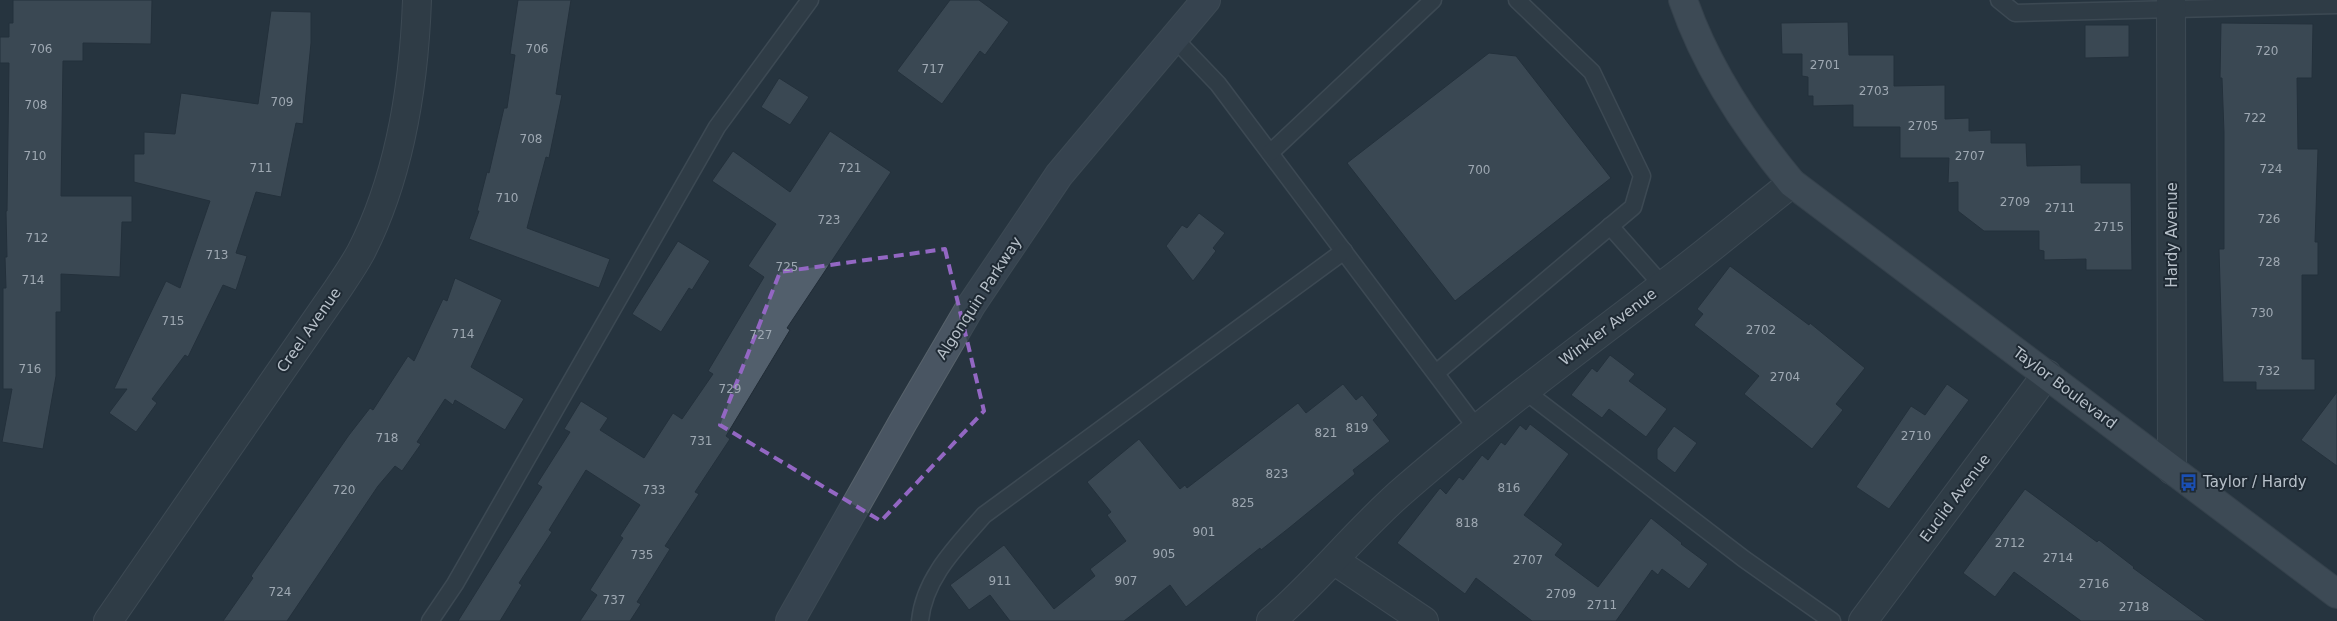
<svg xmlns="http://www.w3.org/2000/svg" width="2337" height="621" viewBox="0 0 2337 621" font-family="'DejaVu Sans',sans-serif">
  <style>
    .building { fill: #525f6c; stroke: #212c36 }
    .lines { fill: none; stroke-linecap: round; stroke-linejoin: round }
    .lane-casing { stroke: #58636c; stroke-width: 19 }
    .street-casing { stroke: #58636c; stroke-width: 30 }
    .secondary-casing { stroke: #58636c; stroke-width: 30 }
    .primary-casing { stroke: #47515b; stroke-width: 30 }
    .lane { stroke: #3b454f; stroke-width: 16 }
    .street { stroke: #3b454f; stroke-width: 28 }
    .secondary { stroke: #495562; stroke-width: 28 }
    .primary { stroke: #59646f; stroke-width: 28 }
    .marked { fill: none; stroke: #9367c3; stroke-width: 4; stroke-dasharray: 10 6; stroke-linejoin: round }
    .labels { text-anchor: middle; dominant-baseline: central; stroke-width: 4; stroke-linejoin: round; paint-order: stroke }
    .number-label { font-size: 12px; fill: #9ea8b2 }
    .street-label { font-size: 15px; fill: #b7c0c9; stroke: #1f2a34 }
    .poi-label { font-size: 15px; fill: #b7c0c9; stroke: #1f2a34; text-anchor: start }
  </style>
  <rect width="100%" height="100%" fill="#27343f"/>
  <g class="building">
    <path d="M 13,0 L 152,0 L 151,44 L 83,43 L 83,61 L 63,61 L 61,196 L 132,196 L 132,222 L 122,222 L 120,277 L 61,274 L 61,312 L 56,312 L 56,376 L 43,449 L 2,442 L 12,389 L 3,389 L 3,288 L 6,288 L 5,257 L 7,257 L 6,211 L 7,211 L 9,63 L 0,63 L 0,37 L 9,37 L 9,23 L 13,23 Z"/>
    <path d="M 518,0 L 571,0 L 556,94 L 562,95 L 549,158 L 546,157 L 527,228 L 610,259 L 599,288 L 469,239 L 479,211 L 477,211 L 487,172 L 489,173 L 504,108 L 507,108 L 515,55 L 510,54 Z"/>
    <path d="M 950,0 L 979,0 L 1009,22 L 985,55 L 980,51 L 942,104 L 897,71 Z"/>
    <path d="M 271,11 L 311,12 L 311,43 L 303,124 L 296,123 L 281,197 L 256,192 L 236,253 L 247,256 L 236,290 L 223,285 L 188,357 L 185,355 L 152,399 L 157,403 L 136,432 L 109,413 L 127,389 L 114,389 L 166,281 L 180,288 L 210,201 L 134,182 L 134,154 L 144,154 L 144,132 L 175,134 L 181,93 L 258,104 Z"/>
    <path d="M 1848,22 L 1849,55 L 1894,55 L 1894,86 L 1945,85 L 1945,119 L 1969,118 L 1969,131 L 1991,130 L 1991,143 L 2026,143 L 2027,166 L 2081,165 L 2081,183 L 2131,183 L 2132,270 L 2086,270 L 2086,259 L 2044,260 L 2044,251 L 2039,250 L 2039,231 L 1984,231 L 1958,211 L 1958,182 L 1948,183 L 1949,158 L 1900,158 L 1900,127 L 1853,127 L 1853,105 L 1813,106 L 1813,96 L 1808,96 L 1808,77 L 1802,76 L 1802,54 L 1782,54 L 1781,23 Z"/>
    <path d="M 2221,23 L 2313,24 L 2312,78 L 2297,78 L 2298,149 L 2318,149 L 2315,242 L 2318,242 L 2318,275 L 2302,275 L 2302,359 L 2315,359 L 2315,390 L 2256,390 L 2256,382 L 2223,382 L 2219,249 L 2224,249 L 2224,132 L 2222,78 L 2220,78 Z"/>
    <path d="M 2085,25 L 2129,25 L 2129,57 L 2085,58 Z"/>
    <path d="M 1489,53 L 1516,56 L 1611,178 L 1455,301 L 1347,163 Z"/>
    <path d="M 779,78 L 809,97 L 790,125 L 761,107 Z"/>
    <path d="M 830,131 L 891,172 L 787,328 L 790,330 L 726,436 L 730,439 L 695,492 L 699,494 L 665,546 L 670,549 L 637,602 L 641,604 L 630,621 L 580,621 L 597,595 L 590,590 L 623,538 L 620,536 L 640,505 L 586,470 L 549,530 L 552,532 L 519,583 L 522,585 L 500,621 L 458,621 L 542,487 L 537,484 L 570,432 L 564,429 L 581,401 L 608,418 L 600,430 L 644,458 L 673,413 L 682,419 L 713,374 L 708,371 L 764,277 L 748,266 L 776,224 L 712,181 L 733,151 L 790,192 Z"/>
    <path d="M 1199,213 L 1225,233 L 1213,248 L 1216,251 L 1193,281 L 1166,246 L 1182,225 L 1187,228 Z"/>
    <path d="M 678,241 L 710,261 L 692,290 L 689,288 L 661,332 L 632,314 Z"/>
    <path d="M 1730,266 L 1809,325 L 1810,323 L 1865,368 L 1836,404 L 1843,410 L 1812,449 L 1744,394 L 1759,376 L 1694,325 L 1703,314 L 1697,309 Z"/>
    <path d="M 455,278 L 502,300 L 471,367 L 524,399 L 505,430 L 455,400 L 453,405 L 445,399 L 417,442 L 421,444 L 402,471 L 395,466 L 378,486 L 287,621 L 223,621 L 253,578 L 251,576 L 349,435 L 370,408 L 373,410 L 408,356 L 414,361 L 443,299 L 447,301 Z"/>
    <path d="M 1610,355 L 1635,374 L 1629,381 L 1667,409 L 1646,437 L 1609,409 L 1602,418 L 1571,395 L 1592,368 L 1597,372 Z"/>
    <path d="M 1343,384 L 1356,400 L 1362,395 L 1378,415 L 1373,420 L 1390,441 L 1353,470 L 1355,474 L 1289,528 L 1261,550 L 1260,548 L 1186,607 L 1170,585 L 1124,621 L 1010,621 L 990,595 L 969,610 L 950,585 L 1004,545 L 1054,609 L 1095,576 L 1090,569 L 1126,541 L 1107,515 L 1111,512 L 1087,482 L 1139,439 L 1180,489 L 1185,485 L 1187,488 L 1298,403 L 1306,413 Z"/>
    <path d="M 1947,384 L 1969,400 L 1889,509 L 1856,487 L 1911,406 L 1925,415 Z"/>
    <path d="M 2337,392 L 2337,466 L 2301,440 Z"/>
    <path d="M 1530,424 L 1569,454 L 1524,515 L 1563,544 L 1555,555 L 1598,587 L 1651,518 L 1682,543 L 1681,544 L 1708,564 L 1689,589 L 1662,569 L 1658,575 L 1652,570 L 1616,621 L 1532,621 L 1476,578 L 1465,594 L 1397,543 L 1440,488 L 1446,494 L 1459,477 L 1463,480 L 1482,455 L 1488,460 L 1501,442 L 1505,445 L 1520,425 L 1526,430 Z"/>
    <path d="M 1674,426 L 1697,443 L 1675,473 L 1657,459 L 1657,449 Z"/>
    <path d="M 2025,489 L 2097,542 L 2099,540 L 2134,567 L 2133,568 L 2206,621 L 2081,621 L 2014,572 L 1995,597 L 1963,573 Z"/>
  </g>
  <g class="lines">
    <defs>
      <g id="lane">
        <path d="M 1999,0 L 2015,13 L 2337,5"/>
        <path d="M 1173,37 L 1218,84 L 1478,430"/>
        <path d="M 1270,153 L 1433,0"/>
        <path d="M 1610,226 L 1663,286"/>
        <path d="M 1436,373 L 1633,207 L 1642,176 L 1592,72 L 1517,0"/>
        <path d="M 1525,391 L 1744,559 L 1832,621"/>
        <path d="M 430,621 L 455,584 L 717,127 L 810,0"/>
        <path d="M 920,621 C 924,578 957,546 984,515 L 1344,251"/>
      </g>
      <g id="street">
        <path d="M 2171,0 L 2172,470"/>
        <path d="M 1335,561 L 1424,621"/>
        <path d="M 108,621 L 337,290 C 345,278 354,265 361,252 C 400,176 414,85 417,0"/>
        <path d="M 1271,621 C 1319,580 1358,529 1406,488 C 1488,417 1575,352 1662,286 C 1706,253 1749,217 1792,183"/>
        <path d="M 1863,621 L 2047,374"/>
      </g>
      <path id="secondary" d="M 790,621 L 903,422 L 972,304 L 1059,175 L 1206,0"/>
      <path id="primary" d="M 1683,0 C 1706,67 1747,129 1792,183 L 2337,594"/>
    </defs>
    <use href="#lane" class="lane-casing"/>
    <use href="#street" class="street-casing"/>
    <use href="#secondary" class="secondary-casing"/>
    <use href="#primary" class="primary-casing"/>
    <use href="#lane" class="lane"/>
    <use href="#street" class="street"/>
    <use href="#secondary" class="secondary"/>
    <use href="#primary" class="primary"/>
  </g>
  <path d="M0 0H2337V621H0ZM 945,249 L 984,411 L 881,521 L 720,425 L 780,272 Z" fill="#27343f" fill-opacity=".55" fill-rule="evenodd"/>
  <path class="marked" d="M 945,249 L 984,411 L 881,521 L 720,425 L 780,272 Z"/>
  <defs>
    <symbol id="bus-bare" viewBox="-9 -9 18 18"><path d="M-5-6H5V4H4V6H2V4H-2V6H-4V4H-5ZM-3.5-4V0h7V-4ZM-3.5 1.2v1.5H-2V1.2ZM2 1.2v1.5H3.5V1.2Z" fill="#1a4fb4" stroke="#1f2a34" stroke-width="2.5" paint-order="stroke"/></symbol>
  </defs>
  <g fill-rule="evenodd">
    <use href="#bus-bare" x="2176" y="470" width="25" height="25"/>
  </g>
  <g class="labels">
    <g class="number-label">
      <text x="41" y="49">706</text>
      <text x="537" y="49">706</text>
      <text x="2267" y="51">720</text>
      <text x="1825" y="65">2701</text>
      <text x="933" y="69">717</text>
      <text x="1874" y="91">2703</text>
      <text x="282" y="102">709</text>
      <text x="36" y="105">708</text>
      <text x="2255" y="118">722</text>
      <text x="1923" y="126">2705</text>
      <text x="531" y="139">708</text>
      <text x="35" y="156">710</text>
      <text x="1970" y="156">2707</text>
      <text x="261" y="168">711</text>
      <text x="850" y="168">721</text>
      <text x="2271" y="169">724</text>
      <text x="1479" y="170">700</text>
      <text x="507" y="198">710</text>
      <text x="2015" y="202">2709</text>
      <text x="2060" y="208">2711</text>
      <text x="2269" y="219">726</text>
      <text x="829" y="220">723</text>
      <text x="2109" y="227">2715</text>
      <text x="37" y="238">712</text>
      <text x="217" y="255">713</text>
      <text x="2269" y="262">728</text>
      <text x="787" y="267">725</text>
      <text x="33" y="280">714</text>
      <text x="2262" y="313">730</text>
      <text x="173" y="321">715</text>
      <text x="1761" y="330">2702</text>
      <text x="463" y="334">714</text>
      <text x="761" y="335">727</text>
      <text x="30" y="369">716</text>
      <text x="2269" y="371">732</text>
      <text x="1785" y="377">2704</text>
      <text x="730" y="389">729</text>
      <text x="1357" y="428">819</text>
      <text x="1326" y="433">821</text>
      <text x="1916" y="436">2710</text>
      <text x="387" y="438">718</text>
      <text x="701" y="441">731</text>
      <text x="1277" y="474">823</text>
      <text x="1509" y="488">816</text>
      <text x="344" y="490">720</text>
      <text x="654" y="490">733</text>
      <text x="1243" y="503">825</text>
      <text x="1467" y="523">818</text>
      <text x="1204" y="532">901</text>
      <text x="2010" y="543">2712</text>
      <text x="1164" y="554">905</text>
      <text x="642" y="555">735</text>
      <text x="2058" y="558">2714</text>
      <text x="1528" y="560">2707</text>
      <text x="1000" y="581">911</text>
      <text x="1126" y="581">907</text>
      <text x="2094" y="584">2716</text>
      <text x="280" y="592">724</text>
      <text x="1561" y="594">2709</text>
      <text x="614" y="600">737</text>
      <text x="1602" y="605">2711</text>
      <text x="2134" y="607">2718</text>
    </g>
    <g class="street-label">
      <text transform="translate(2172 235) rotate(-90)">Hardy Avenue</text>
      <text transform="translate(979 298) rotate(-57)">Algonquin Parkway</text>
      <text transform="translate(1608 327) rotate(-37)">Winkler Avenue</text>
      <text transform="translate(309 330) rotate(-55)">Creel Avenue</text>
      <text transform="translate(2065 388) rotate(37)">Taylor Boulevard</text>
      <text transform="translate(1955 498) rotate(-53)">Euclid Avenue</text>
    </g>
    <g class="poi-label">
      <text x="2203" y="482">Taylor / Hardy</text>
    </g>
  </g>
</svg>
